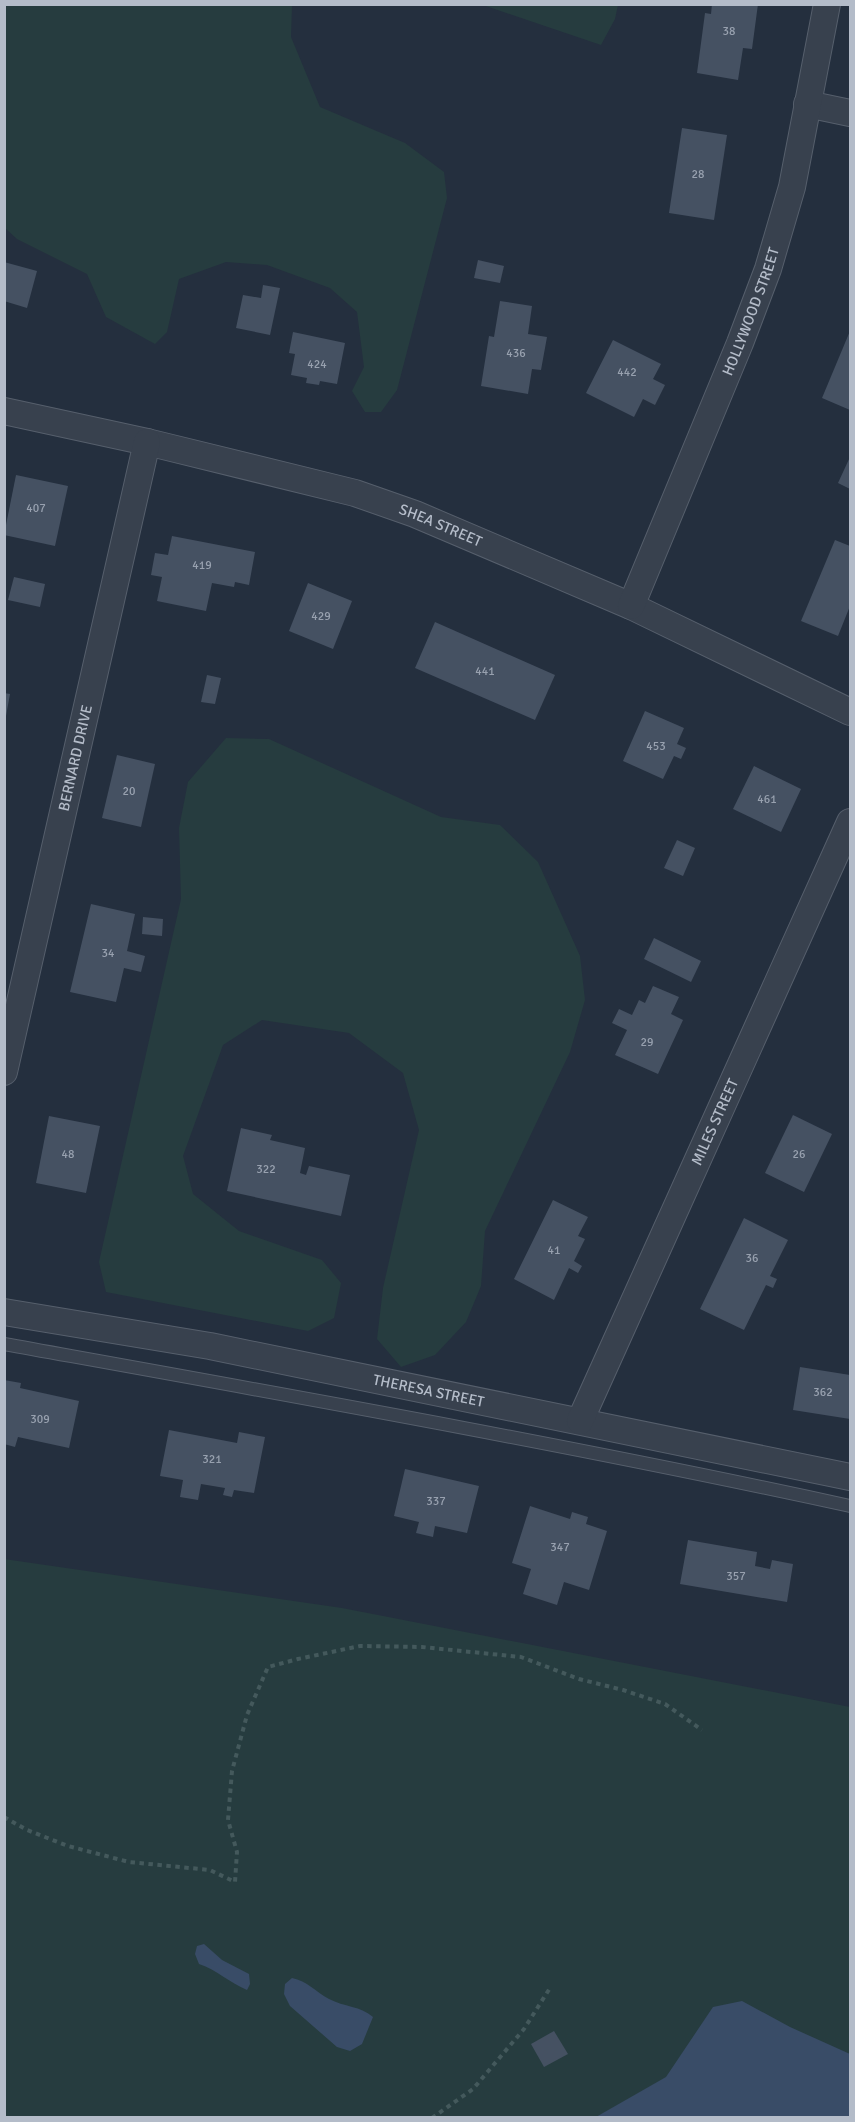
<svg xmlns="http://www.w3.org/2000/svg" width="855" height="2122" viewBox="0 0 855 2122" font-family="Signika,sans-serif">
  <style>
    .green { fill: #263c3f }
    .water { fill: #394c67 }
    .building { fill: #455162 }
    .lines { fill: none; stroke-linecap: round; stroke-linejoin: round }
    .lane-casing { stroke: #565f6c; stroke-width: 14 }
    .street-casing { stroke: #565f6c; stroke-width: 28 }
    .path { stroke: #44595c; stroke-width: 4; stroke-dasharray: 4.5 4.5; stroke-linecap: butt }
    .lane { stroke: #38414e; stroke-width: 12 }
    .street { stroke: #38414e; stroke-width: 26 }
    .labels { text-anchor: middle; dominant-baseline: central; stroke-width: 4.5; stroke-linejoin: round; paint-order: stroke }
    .number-label { font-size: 12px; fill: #98a1af }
    .street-label { font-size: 15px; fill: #b4bcc9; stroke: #1d2633 }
  </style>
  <rect width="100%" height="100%" fill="#242f3e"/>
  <g class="green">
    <path d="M 4,5 L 292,5 L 291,37 L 320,107 L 405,143 L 444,172 L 447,198 L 397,390 L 381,412 L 365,412 L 352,391 L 364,367 L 357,312 L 330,288 L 267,265 L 226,262 L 179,279 L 167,332 L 155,344 L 106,317 L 87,274 L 17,239 L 5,228 Z"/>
    <path d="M 483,5 L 618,5 L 615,19 L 601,45 Z"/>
    <path d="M 226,738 L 269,739 L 441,817 L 500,825 L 538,862 L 580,956 L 585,1000 L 570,1052 L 485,1231 L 481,1286 L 466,1322 L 435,1355 L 401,1367 L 377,1339 L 383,1288 L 419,1130 L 403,1073 L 349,1033 L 262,1020 L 223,1045 L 183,1156 L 193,1194 L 239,1231 L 322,1260 L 341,1283 L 334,1318 L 308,1331 L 106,1292 L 99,1262 L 181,899 L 179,828 L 188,782 Z"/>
    <path d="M 4,1559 L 342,1608 L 850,1707 L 850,2117 L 5,2117 Z"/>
  </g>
  <g class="water">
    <path d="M 204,1944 L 222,1960 L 249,1974 L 250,1984 L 247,1990 C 230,1983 217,1970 199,1964 L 195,1954 L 197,1946 Z"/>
    <path d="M 292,1978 C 307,1981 316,1992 329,1999 C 344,2007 361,2006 373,2017 L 362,2044 L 350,2051 L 337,2047 L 290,2006 L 284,1994 L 285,1984 Z"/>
    <path d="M 742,2001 L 790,2027 L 850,2054 L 850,2117 L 596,2117 L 666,2077 L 713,2007 Z"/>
  </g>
  <g class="building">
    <path d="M 712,4 L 758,4 L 752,49 L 743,48 L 738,80 L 697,73 L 705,13 L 711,14 Z"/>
    <path d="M 682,128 L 727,135 L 714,220 L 669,213 Z"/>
    <path d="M 478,260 L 504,266 L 500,283 L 474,278 Z"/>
    <path d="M 4,262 L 37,271 L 27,308 L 4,301 Z"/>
    <path d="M 263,285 L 280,288 L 270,335 L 236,328 L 243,295 L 261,298 Z"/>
    <path d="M 500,301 L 532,306 L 528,334 L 547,337 L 541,370 L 532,369 L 528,394 L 481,386 L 489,336 L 494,337 Z"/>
    <path d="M 850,331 L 850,410 L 822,398 Z"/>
    <path d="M 293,332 L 345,343 L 337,384 L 320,381 L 319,385 L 306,383 L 307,378 L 291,375 L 295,354 L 289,353 Z"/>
    <path d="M 613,340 L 661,364 L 653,379 L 665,385 L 655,405 L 643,399 L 634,417 L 586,393 Z"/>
    <path d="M 850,457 L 850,489 L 838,483 Z"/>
    <path d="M 16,475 L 68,486 L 55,546 L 4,535 Z"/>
    <path d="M 172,536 L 255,552 L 249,585 L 235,582 L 234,587 L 212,583 L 206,611 L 157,601 L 162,577 L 151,575 L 155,553 L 168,555 Z"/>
    <path d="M 835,540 L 850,546 L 850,606 L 838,636 L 801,621 Z"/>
    <path d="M 14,577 L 45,584 L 40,607 L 8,600 Z"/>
    <path d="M 308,583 L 352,601 L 333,649 L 289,631 Z"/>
    <path d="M 435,622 L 555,675 L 535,720 L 415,668 Z"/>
    <path d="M 207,675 L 221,678 L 215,704 L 201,702 Z"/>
    <path d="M 4,693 L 10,694 L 6,716 L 4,716 Z"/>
    <path d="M 645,711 L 684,728 L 677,744 L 686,748 L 681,759 L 674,756 L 663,779 L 623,761 Z"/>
    <path d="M 117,755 L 155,764 L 141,827 L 102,818 Z"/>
    <path d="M 754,766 L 801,789 L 781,832 L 733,809 Z"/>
    <path d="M 677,840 L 695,848 L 683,876 L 664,868 Z"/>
    <path d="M 91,904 L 135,914 L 127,951 L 145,956 L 141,972 L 124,968 L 116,1002 L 70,992 Z"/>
    <path d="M 143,917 L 163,919 L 162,936 L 142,934 Z"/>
    <path d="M 654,938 L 701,961 L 691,982 L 644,959 Z"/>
    <path d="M 653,986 L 679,997 L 671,1014 L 683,1020 L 658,1074 L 615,1055 L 627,1030 L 612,1023 L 619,1009 L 632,1015 L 639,1000 L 645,1003 Z"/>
    <path d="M 793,1115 L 832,1134 L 804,1192 L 765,1173 Z"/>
    <path d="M 49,1116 L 100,1126 L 86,1193 L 36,1183 Z"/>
    <path d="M 241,1128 L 272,1135 L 270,1140 L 305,1148 L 300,1173 L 306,1175 L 309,1166 L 350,1175 L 341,1216 L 227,1191 Z"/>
    <path d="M 553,1200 L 588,1217 L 578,1236 L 585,1239 L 574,1261 L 582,1266 L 578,1273 L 569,1268 L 554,1300 L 514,1279 Z"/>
    <path d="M 744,1218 L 788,1240 L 770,1276 L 777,1279 L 773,1288 L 766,1285 L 744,1330 L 700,1309 Z"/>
    <path d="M 800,1367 L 850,1375 L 850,1419 L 793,1410 Z"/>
    <path d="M 4,1380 L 21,1383 L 20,1388 L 79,1401 L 69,1448 L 18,1437 L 15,1447 L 4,1444 Z"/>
    <path d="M 169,1430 L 237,1443 L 239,1432 L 265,1437 L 254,1493 L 234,1490 L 232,1497 L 223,1495 L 225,1488 L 201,1484 L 198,1500 L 180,1497 L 183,1480 L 160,1476 Z"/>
    <path d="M 405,1469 L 479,1486 L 467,1533 L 435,1526 L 433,1537 L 416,1533 L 419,1522 L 394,1516 Z"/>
    <path d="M 530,1506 L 570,1519 L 572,1512 L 588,1517 L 586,1524 L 607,1531 L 589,1590 L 564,1582 L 557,1605 L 523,1594 L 531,1569 L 512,1563 Z"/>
    <path d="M 688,1540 L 757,1552 L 755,1566 L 770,1569 L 772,1560 L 793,1564 L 787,1602 L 680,1584 Z"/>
    <path d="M 554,2031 L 568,2054 L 544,2067 L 531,2044 Z"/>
  </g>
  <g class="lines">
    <defs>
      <path id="lane" d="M 4,1344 C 287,1395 570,1445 850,1506"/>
      <g id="street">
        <path d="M 807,104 L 850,113"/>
        <path id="s1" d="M 4,411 L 147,442 L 355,493 L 415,514 L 631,606 L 850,712"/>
        <path id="s2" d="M 631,606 L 740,343 L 768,269 L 792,187 L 827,4"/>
        <path id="s3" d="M 4,1072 L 147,442"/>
        <path id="s4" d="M 4,1312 L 210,1346 L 850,1477"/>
        <path id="s5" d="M 580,1421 L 850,822"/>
      </g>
    </defs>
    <use href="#lane" class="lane-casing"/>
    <use href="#street" class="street-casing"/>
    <g class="path">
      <path d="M 4,1817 L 27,1830 L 68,1846 L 129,1862 L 210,1870 L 235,1882 L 237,1852 L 228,1820 L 232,1771 L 247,1715 L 268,1667 L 298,1659 L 360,1646 L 422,1647 L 521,1657 L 579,1679 L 623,1690 L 665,1704 L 702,1730"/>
      <path d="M 432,2118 L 473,2089 L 524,2029 L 550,1988"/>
    </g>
    <use href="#lane" class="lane"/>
    <use href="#street" class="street"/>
  </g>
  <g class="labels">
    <g class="number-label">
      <text x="729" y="31">38</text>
      <text x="698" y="174">28</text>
      <text x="516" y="353">436</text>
      <text x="317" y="364">424</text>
      <text x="627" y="372">442</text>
      <text x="36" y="508">407</text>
      <text x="202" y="565">419</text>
      <text x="321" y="616">429</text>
      <text x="485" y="671">441</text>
      <text x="656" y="746">453</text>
      <text x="129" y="791">20</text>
      <text x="767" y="799">461</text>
      <text x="108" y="953">34</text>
      <text x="647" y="1042">29</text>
      <text x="68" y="1154">48</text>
      <text x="799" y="1154">26</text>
      <text x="266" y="1169">322</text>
      <text x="554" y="1250">41</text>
      <text x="752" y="1258">36</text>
      <text x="823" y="1392">362</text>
      <text x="40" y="1419">309</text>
      <text x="212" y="1459">321</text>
      <text x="436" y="1501">337</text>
      <text x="560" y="1547">347</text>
      <text x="736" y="1576">357</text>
    </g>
    <g class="street-label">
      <text stroke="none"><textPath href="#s2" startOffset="318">HOLLYWOOD STREET</textPath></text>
      <text stroke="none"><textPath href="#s1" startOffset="452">SHEA STREET</textPath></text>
      <text stroke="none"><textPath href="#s3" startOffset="322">BERNARD DRIVE</textPath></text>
      <text stroke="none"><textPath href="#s5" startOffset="328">MILES STREET</textPath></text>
      <text stroke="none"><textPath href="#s4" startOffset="432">THERESA STREET</textPath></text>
    </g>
  </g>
  <rect width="855" height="2122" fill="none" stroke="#b4bcc9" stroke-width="12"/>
</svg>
